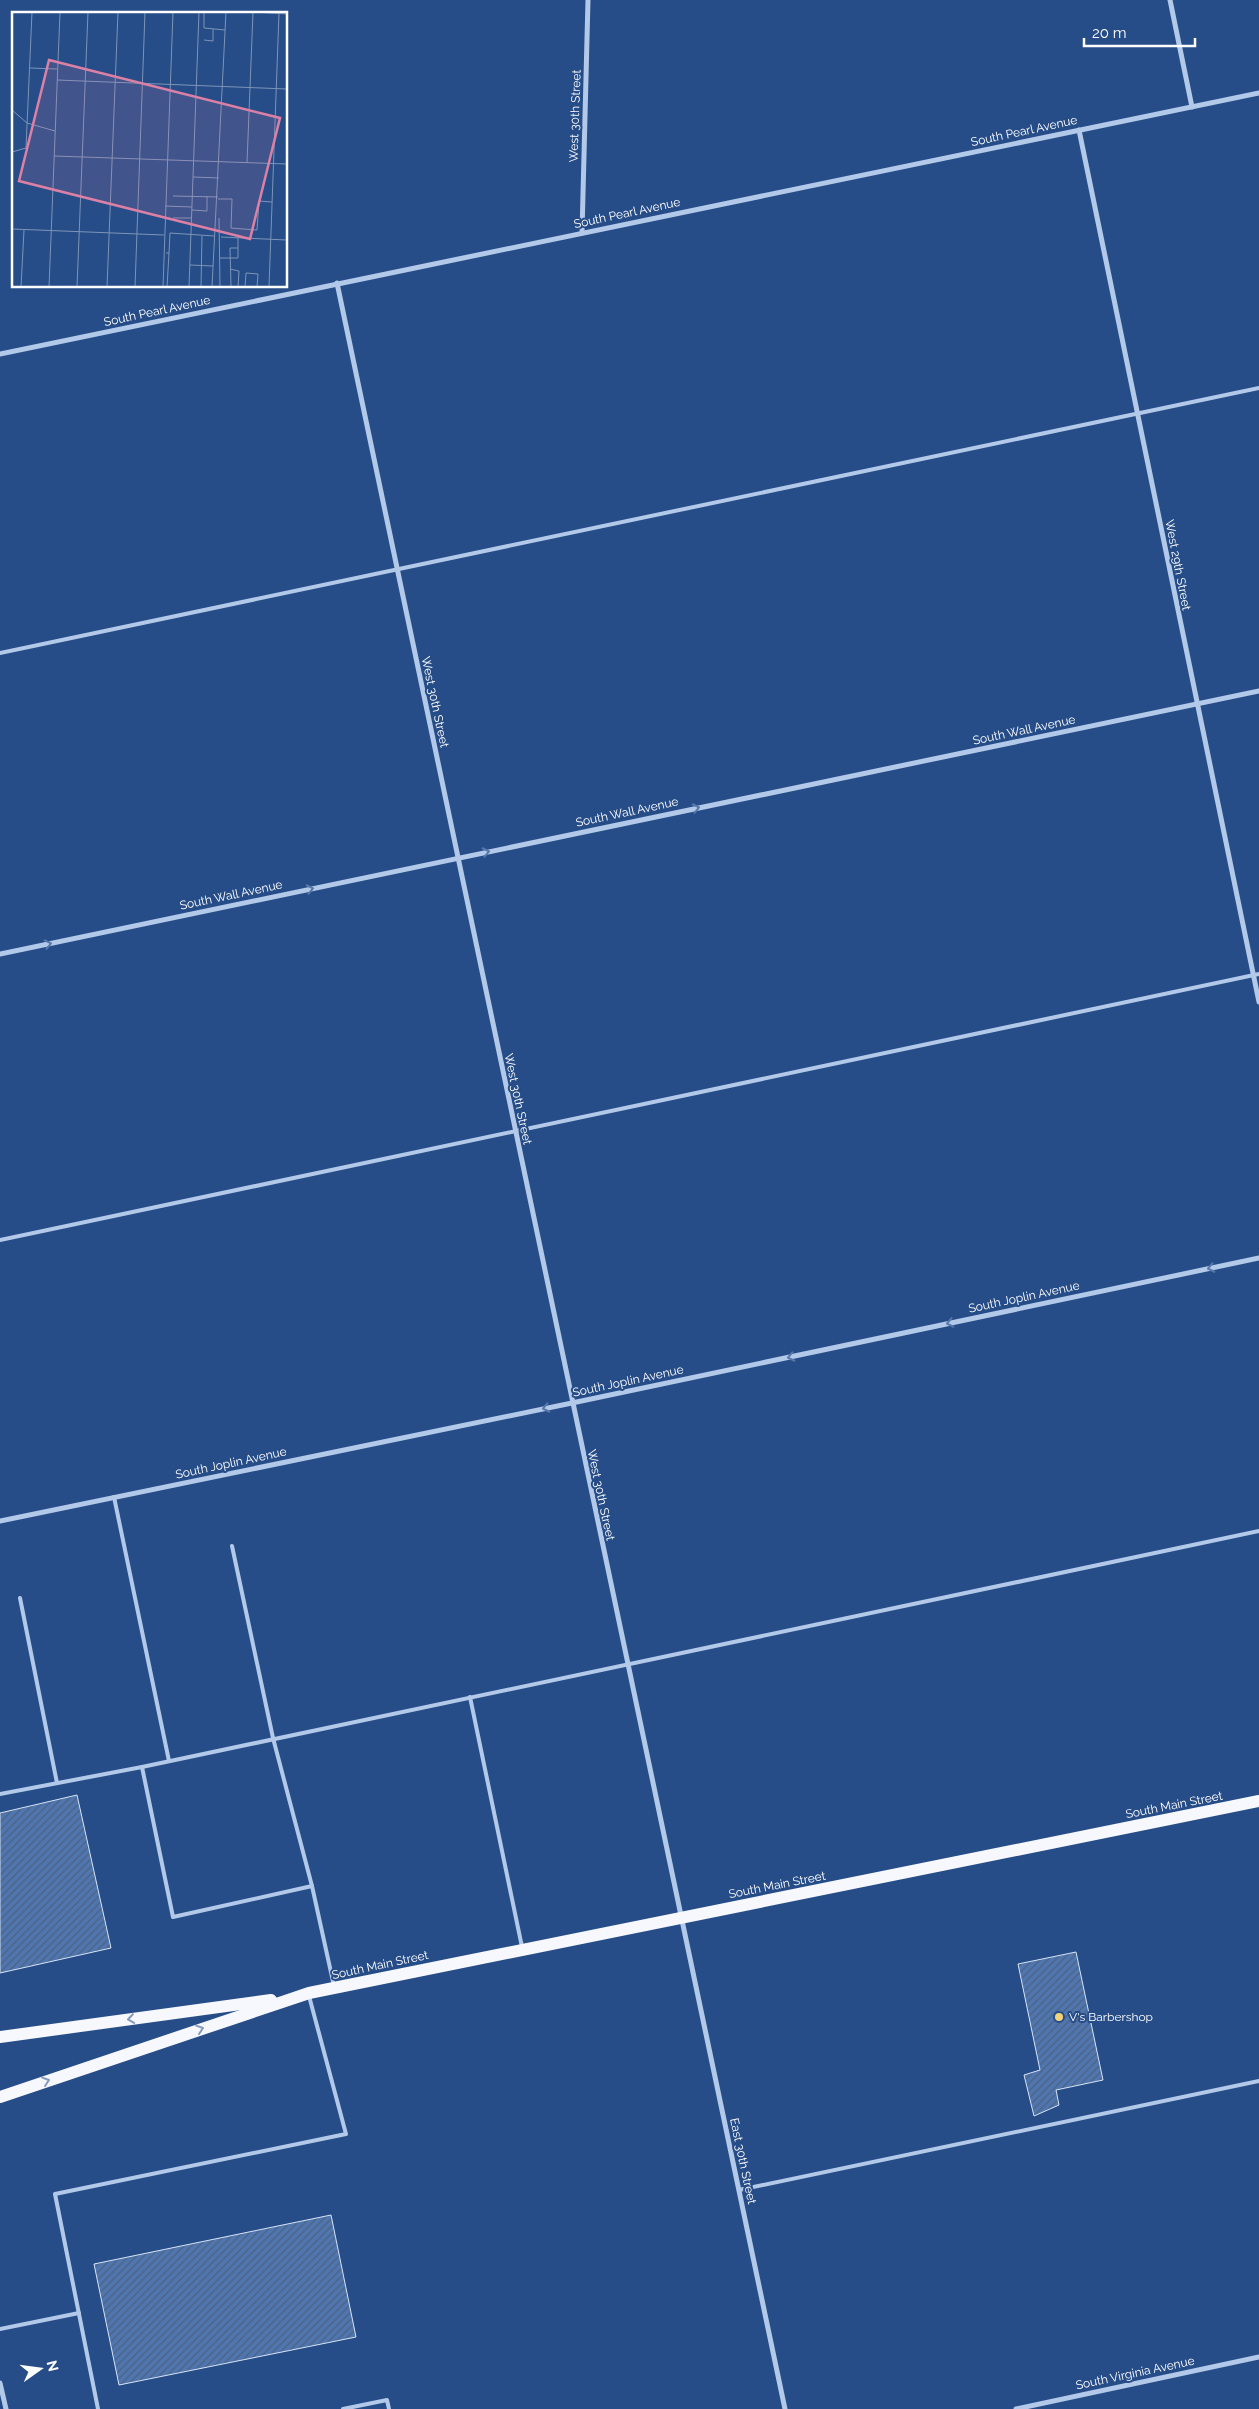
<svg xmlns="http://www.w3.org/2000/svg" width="1259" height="2409" viewBox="0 0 1259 2409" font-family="Raleway,sans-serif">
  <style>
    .building { fill: url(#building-hatch); stroke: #d7e4f7 }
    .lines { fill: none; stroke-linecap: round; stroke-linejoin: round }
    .service { stroke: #b3c9e9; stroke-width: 4 }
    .minor { stroke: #b3c9e9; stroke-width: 5 }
    .primary { stroke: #f6f8fe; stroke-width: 12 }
    .oneway { stroke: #5778aa }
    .oneway2 { stroke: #849abd }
    .poi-dot { fill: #f2d478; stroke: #264d88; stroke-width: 2 }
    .labels { text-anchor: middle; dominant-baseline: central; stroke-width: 4; stroke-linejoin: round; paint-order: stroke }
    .street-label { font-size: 12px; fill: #fff; stroke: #264d88 }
    .poi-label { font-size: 12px; fill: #fff; stroke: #264d88; text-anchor: start }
    .inset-road { fill: none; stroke: #7d94b8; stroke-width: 1 }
    .view { fill: #dd80a5; fill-opacity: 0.15; stroke: #dd80a5; stroke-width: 2.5 }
    .inset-edge { fill: none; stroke: #fff; stroke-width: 2.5 }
  </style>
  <defs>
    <pattern id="building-hatch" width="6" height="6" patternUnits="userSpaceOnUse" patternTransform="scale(1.25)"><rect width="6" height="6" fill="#4f76b0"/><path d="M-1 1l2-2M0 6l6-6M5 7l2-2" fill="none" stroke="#4e617e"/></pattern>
  </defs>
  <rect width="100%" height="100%" fill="#264d88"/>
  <g class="building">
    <path d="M 77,1795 L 111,1948 L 0,1973 L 0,1813 Z"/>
    <path d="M 1076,1952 L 1103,2080 L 1056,2090 L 1059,2105 L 1034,2116 L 1024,2075 L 1040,2070 L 1018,1964 Z"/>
    <path d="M 331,2215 L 356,2337 L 119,2385 L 94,2264 Z"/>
  </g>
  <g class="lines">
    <g class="service">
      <path d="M 0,653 L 1259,388"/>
      <path d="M 0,1240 L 1259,974"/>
      <path d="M 114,1497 L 169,1761"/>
      <path d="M 232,1546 L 273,1738 L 312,1886 L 334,1986"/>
      <path d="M 20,1598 L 57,1783"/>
      <path d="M 470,1697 L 522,1947"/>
      <path d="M 142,1767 L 173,1917 L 312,1886"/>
      <path d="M 0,1794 L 142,1767 L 1259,1531"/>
      <path d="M 739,2190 L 1259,2081"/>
      <path d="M 0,2329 L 79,2313"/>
      <path d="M 98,2409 L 55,2194 L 346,2134 L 309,1996"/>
      <path d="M 343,2409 L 387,2400 L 389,2409"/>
    </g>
    <g class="minor">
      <path d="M 1170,0 L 1192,107"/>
      <path d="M 1079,130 L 1259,1002"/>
      <path d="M 582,233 L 588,0"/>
      <path d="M 337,283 L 785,2409"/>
      <path d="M 0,354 L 1259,93"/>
      <path d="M 0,954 L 1259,691"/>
      <path d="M 0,1521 L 572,1403 L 1259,1258"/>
      <path d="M 0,2383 L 6,2409"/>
      <path d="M 1016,2409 L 1259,2357"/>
    </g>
    <g class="primary">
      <path d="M 0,2037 L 271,2000"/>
      <path d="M 0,2097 L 309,1993 L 1259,1801"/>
    </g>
  </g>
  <defs><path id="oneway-chevron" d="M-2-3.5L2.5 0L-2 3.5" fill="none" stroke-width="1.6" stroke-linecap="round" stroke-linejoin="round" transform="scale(1.25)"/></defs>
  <g class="oneway">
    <use href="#oneway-chevron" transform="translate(696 808) rotate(-12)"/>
    <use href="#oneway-chevron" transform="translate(486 852) rotate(-12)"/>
    <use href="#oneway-chevron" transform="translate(310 889) rotate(-12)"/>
    <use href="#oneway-chevron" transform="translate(48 944) rotate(-12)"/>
    <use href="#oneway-chevron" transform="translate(1211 1268) rotate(168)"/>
    <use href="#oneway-chevron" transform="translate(950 1323) rotate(168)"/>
    <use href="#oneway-chevron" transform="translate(791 1357) rotate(168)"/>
    <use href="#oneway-chevron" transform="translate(546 1408) rotate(168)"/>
  </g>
  <g class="oneway2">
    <use href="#oneway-chevron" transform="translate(131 2019) rotate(172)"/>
    <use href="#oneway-chevron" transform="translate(200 2029) rotate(-19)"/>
    <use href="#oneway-chevron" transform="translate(46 2081) rotate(-19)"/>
  </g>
  <circle class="poi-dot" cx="1059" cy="2017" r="5"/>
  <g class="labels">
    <g class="street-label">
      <text transform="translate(575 116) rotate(-88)">West 30th Street</text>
      <text transform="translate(1024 131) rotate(-12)">South Pearl Avenue</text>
      <text transform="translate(627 213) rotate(-12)">South Pearl Avenue</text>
      <text transform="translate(157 311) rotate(-12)">South Pearl Avenue</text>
      <text transform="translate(1178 565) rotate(79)">West 29th Street</text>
      <text transform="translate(435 702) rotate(78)">West 30th Street</text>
      <text transform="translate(1024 730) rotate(-12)">South Wall Avenue</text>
      <text transform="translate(627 812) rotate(-12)">South Wall Avenue</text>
      <text transform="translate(231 895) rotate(-12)">South Wall Avenue</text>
      <text transform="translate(518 1099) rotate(78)">West 30th Street</text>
      <text transform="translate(1024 1297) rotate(-12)">South Joplin Avenue</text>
      <text transform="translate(628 1381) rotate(-12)">South Joplin Avenue</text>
      <text transform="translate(231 1463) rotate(-12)">South Joplin Avenue</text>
      <text transform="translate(601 1495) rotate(78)">West 30th Street</text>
      <text transform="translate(1174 1805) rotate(-11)">South Main Street</text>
      <text transform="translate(777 1885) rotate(-11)">South Main Street</text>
      <text transform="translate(380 1965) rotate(-12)">South Main Street</text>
      <text transform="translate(743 2161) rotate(78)">East 30th Street</text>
      <text transform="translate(1135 2373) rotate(-12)">South Virginia Avenue</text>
    </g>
    <g class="poi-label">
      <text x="1069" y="2017">V's Barbershop</text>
    </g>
  </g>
  <g transform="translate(12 12)">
    <rect width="275" height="275" fill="#264d88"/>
    <path class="inset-road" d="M 192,0 L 192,16 L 213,18M 243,0 L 275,2M 192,28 L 201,29 L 201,17M 18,56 L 45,57M 45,68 L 275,77M 0,98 L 15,111 L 43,119M 0,140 L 14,136 L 20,0M 42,144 L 275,152M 235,151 L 241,0M 181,165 L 207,166M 161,184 L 206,185M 206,187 L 220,187 L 219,216 L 231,217 L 245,218 L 247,189 L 260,190M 153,194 L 180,195M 180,198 L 195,199 L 195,184M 161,206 L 179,206M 207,206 L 208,275M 0,217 L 152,223M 209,225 L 275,228M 154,241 L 157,241 L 155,275M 157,241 L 158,221 L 202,224M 208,246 L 226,246 L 226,226M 178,253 L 201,254M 218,257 L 227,259 L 226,275M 9,275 L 12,218M 37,275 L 48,0M 65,275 L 76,0M 95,275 L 106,0M 123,275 L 133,0M 151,275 L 161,0M 177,275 L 187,0M 189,275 L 190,224M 200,275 L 214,0M 219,275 L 218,236 L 226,236M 233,275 L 234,261 L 246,262 L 245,275M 257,275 L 267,1"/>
    <path class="view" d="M 37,48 L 268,106 L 238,227 L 7,169 Z"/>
    <rect width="275" height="275" class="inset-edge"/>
  </g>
  <g transform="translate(40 2369) rotate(76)" stroke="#264d88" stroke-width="4" paint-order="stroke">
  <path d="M0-4L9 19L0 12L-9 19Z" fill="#ffffff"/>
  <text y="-8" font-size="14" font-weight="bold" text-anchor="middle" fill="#ffffff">N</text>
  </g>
  <path d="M1084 38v8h111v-8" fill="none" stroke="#ffffff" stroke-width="2.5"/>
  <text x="1092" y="38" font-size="15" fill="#ffffff" stroke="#264d88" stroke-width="4" paint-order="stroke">20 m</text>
</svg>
